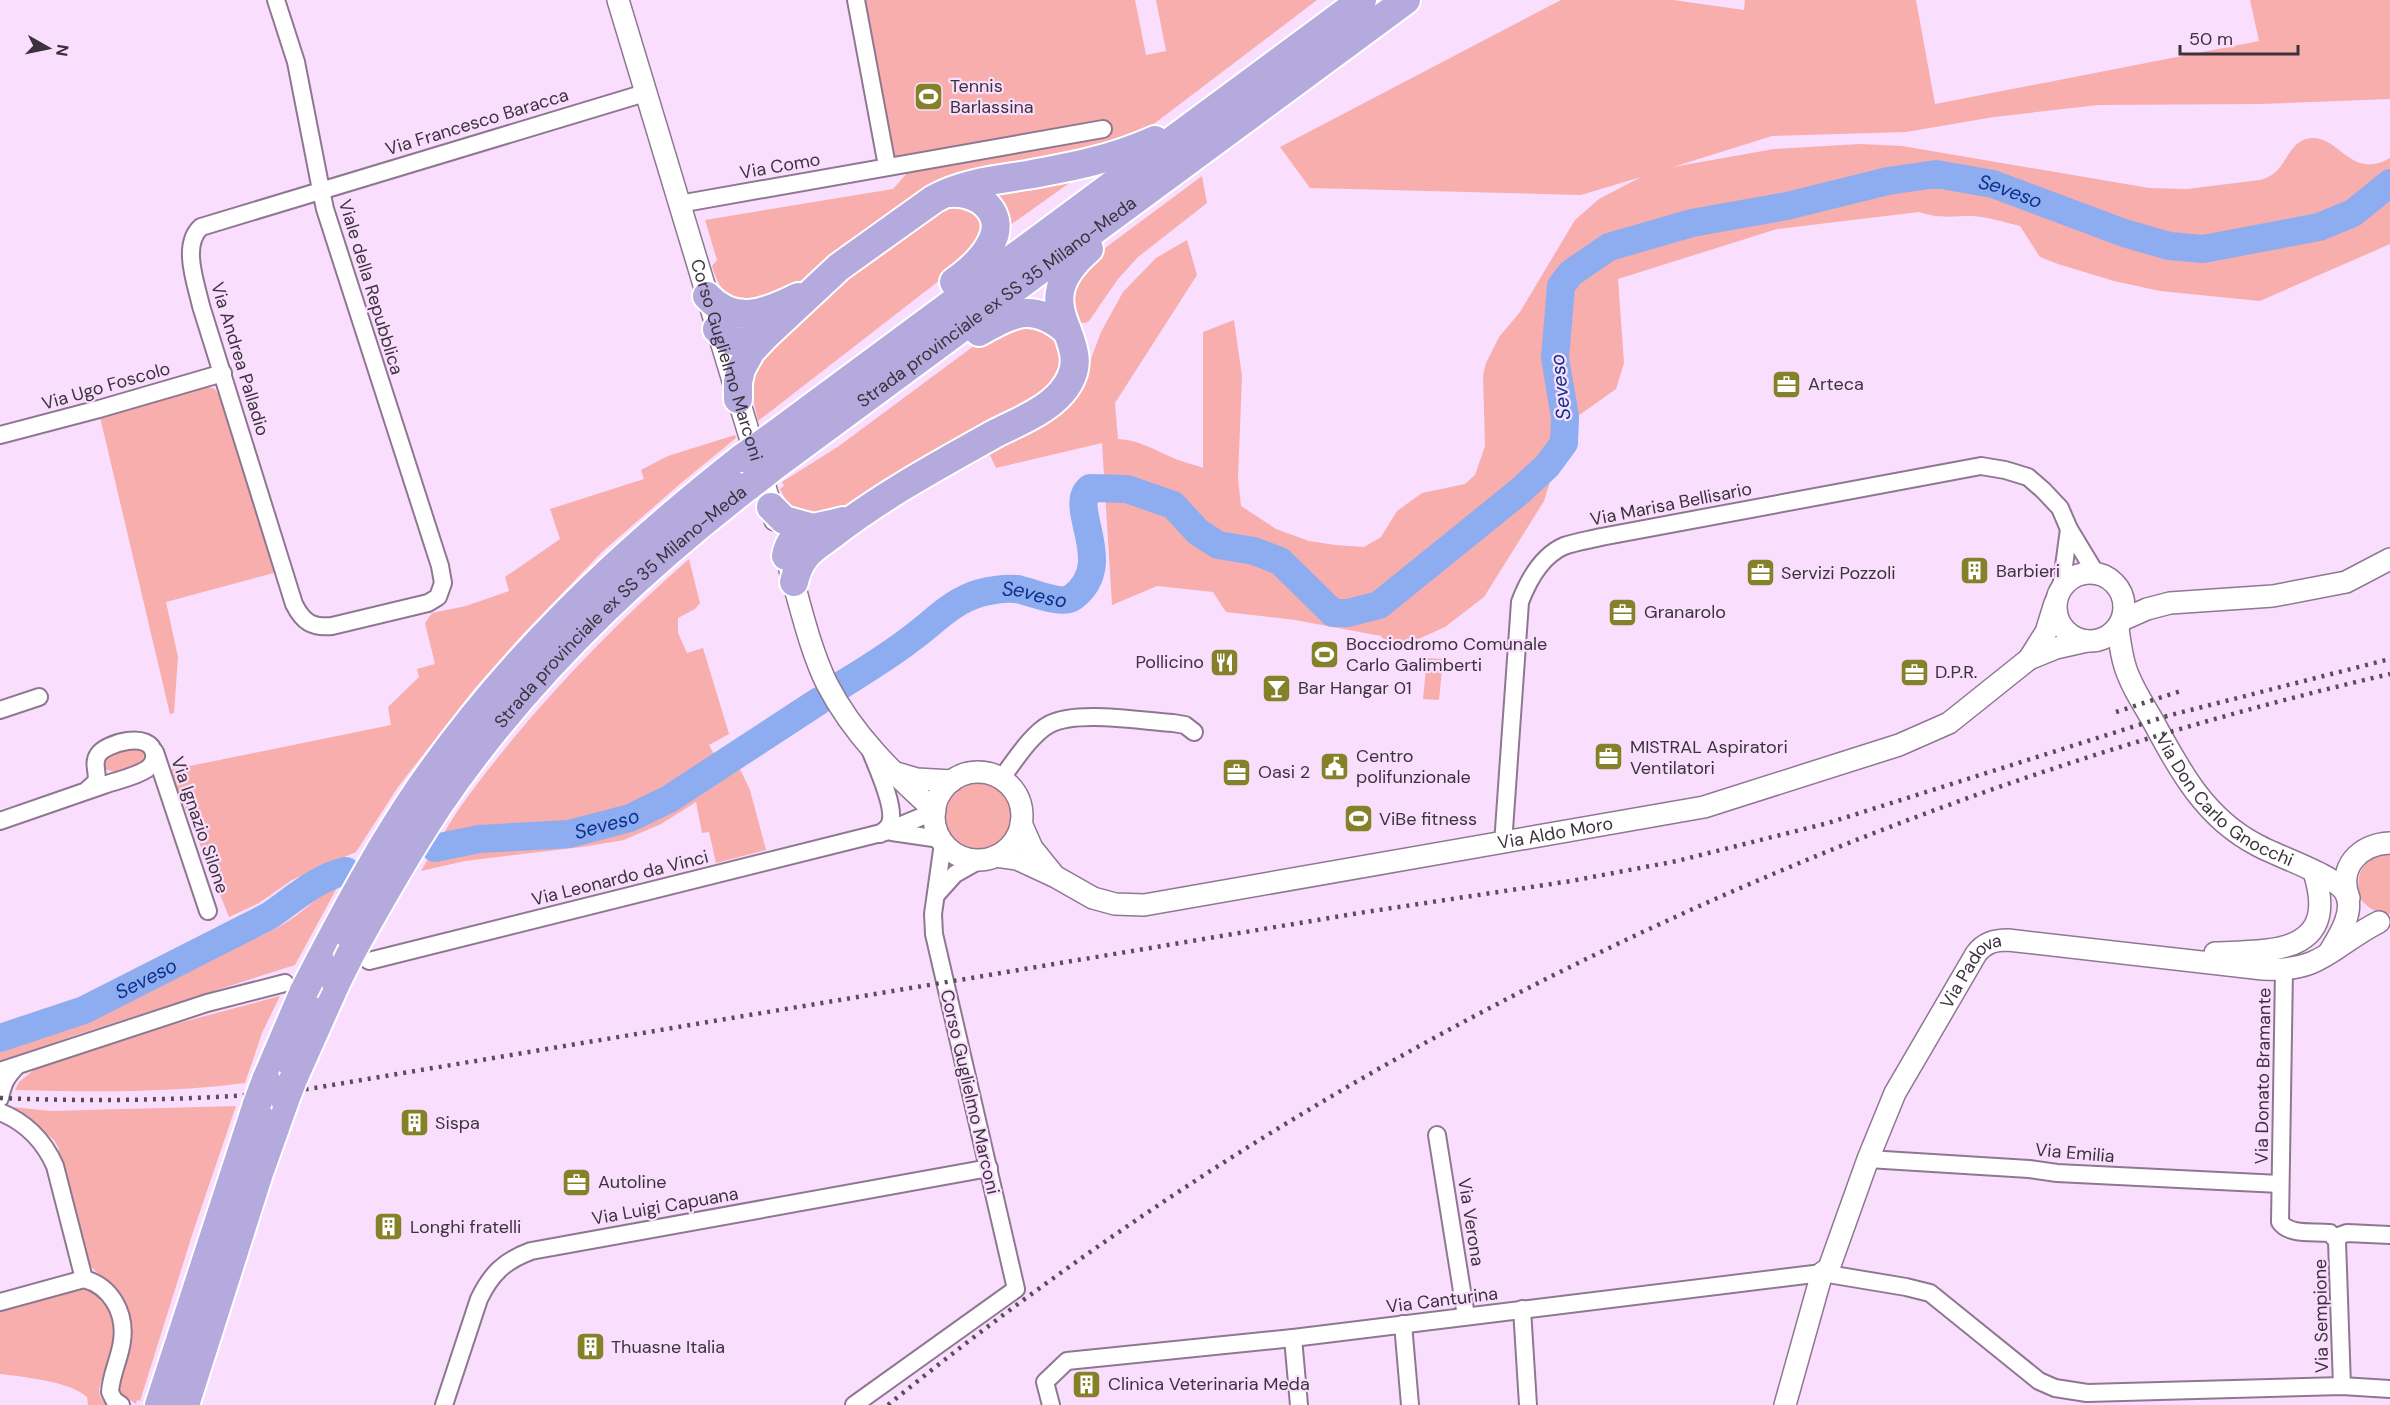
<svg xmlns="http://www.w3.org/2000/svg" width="2390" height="1405" viewBox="0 0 2390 1405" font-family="'DM Sans',sans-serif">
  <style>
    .green { fill: #f7aead }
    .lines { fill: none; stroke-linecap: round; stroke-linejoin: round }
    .river { stroke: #8dadf0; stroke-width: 28 }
    .minor-casing { stroke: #8f7792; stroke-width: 20 }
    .tertiary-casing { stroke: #8f7792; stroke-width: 24 }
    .trunk-casing { stroke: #fff; stroke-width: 32 }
    .minor { stroke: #fff; stroke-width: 16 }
    .tertiary { stroke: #fff; stroke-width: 21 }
    .trunk { stroke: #b4aade; stroke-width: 28 }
    .rail { stroke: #5a4d5b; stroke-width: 4.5; stroke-dasharray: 3 6; stroke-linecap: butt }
    .trunk-bridge-casing { stroke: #fff; stroke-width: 32; stroke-linecap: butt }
    .trunk-bridge { stroke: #b4aade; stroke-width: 28 }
    .labels { text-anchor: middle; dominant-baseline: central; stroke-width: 4.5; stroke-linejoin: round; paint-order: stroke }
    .poi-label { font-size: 18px; fill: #3c323d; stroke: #f9dffd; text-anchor: start }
    .street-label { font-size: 18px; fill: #3c323d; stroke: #f9dffd }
    .water-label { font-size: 20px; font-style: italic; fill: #0d308d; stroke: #f9dffd }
  </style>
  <rect width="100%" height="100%" fill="#f9dffd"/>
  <g class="green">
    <path d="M 861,0 L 1135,0 L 1146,55 L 1166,51 L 1156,0 L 1317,0 L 1151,126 L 1130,138 L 1034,166 L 844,252 L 779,296 L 743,305 C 723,293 719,288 712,266 L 717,260 L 705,220 L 893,189 L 909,171 L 893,160 Z"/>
    <path d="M 1561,0 L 1673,0 L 1744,10 L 1745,0 L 1916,0 L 1935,104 L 2259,41 L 2250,0 L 2390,0 L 2390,99 L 2260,104 L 2098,105 L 1994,117 L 1906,132 L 1772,136 L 1673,167 L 1774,149 L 1860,144 L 1902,146 L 2149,188 L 2187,189 L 2260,180 C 2264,179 2269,177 2273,174 C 2287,164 2291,138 2313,138 C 2340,138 2352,180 2390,158 L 2390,244 L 2260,301 L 2160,291 L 2114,281 L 2058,264 L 2040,257 L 2020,226 C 2004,222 1988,217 1972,216 C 1951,216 1940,219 1919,212 L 1777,229 L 1618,279 L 1624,363 L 1616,389 L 1578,416 L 1555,466 L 1544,501 L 1484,597 L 1445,627 L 1392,651 L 1381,636 L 1295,620 L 1226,612 L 1213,592 L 1157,586 L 1112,605 L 1102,443 L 996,468 L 988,451 L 1082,383 L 1101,332 L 1123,292 L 1156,258 L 1187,240 L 1197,275 L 1115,403 L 1118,439 C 1138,440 1153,449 1171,457 C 1181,462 1193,464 1203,468 L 1203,332 L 1234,320 L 1242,376 L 1238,478 L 1241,506 L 1276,529 L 1309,541 L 1335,545 L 1364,547 L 1381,537 L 1397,511 L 1422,493 L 1465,484 L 1475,475 L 1485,446 L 1483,375 L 1486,363 L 1499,337 L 1520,312 L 1575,220 L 1599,199 L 1641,177 L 1581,195 L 1310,188 L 1280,147 Z"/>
    <path d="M 1202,176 L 1207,203 L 1138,257 L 1118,279 L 1089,321 L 1085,323 L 1076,322 L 1070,281 L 1093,257 Z"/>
    <path d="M 1075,179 L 1009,226 L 985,188 Z"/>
    <path d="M 959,199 L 989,224 L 958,266 L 758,421 L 752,394 L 753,380 L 764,353 L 882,247 Z"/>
    <path d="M 1011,323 L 1051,329 L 1065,360 L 1055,385 L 841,511 C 810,519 795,521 780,489 L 784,486 L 782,482 L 839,446 L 998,328 Z"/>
    <path d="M 209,387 L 215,389 L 222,399 L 277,572 L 166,602 L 178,657 L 174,713 L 170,714 L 100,417 Z"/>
    <path d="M 735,435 L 736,438 L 681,483 L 602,552 L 522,635 L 475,688 L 398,787 L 356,852 L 292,880 L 259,903 L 229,917 L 170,770 L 391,725 L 388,707 L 419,677 L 417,669 L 435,664 L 425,623 L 432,613 L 466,606 L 509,591 L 505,577 L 560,539 L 550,509 L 644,479 L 641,470 L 668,456 Z"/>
    <path d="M 689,559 L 700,603 L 695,609 L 678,618 L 678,633 L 687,653 L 703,648 L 729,734 L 709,745 L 715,756 L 708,766 C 657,798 611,823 551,829 C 515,833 480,829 444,833 C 463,800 488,770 512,740 C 566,675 625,615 689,559 Z"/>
    <path d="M 1427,658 L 1443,659 L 1439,700 L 1423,699 Z"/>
    <path d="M 133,746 L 143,750 L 144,755 L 142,762 L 114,772 L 105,769 L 103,759 L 105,756 Z"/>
    <path d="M 738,765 L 750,790 L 766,850 L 716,863 L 709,832 L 702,833 L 696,802 L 661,824 L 624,840 L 582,847 L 465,861 L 421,871 L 428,859 C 491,840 559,848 622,830 C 664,818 702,787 738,765 Z"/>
    <circle cx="980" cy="818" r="35"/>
    <path d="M 2390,854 L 2390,914 C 2378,914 2370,909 2362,901 C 2352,877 2363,855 2390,854 Z"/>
    <path d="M 338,886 L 295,965 L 73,1036 L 20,1056 L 0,1061 L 0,1047 C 77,1023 147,989 219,953 C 240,943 262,937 282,925 C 302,914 316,896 338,886 Z"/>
    <path d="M 280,996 L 262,1033 L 245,1083 C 168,1093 92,1092 15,1090 L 19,1082 L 35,1069 L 175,1024 Z"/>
    <path d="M 236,1106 L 193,1232 L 140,1401 L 137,1400 L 136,1404 L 118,1391 L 125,1352 L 111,1286 L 90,1266 L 58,1147 L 54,1140 L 13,1107 L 50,1111 Z"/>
    <path d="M 81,1288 C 94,1288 101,1293 107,1304 C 123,1336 106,1359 99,1390 L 100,1397 L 106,1405 L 88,1405 L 87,1397 C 69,1381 24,1377 0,1374 L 0,1310 Z"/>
  </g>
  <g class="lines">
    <g class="river">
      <path id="s1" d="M 840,686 C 864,671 889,656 912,638 C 935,621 952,601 980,593 C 992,590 1004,588 1016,589 C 1031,591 1061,606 1073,597 C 1118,563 1066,507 1090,488 L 1127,489 L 1173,505 L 1198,532 L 1218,545 L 1254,551 L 1280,561 L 1333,613 L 1348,613 L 1379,605 L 1520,491 L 1547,466 L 1564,443 L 1565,417 L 1555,358 L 1561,286 L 1571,273 L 1609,247 L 1692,223 L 1787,206 L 1888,181 L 1936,174 L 1993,184 L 2124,233 L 2169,246 L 2203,249 L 2319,227 L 2353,213 L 2390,183"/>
      <path id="s2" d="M 435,848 L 479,839 L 569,834 L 630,818 L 669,799 L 819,701"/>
      <path id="s3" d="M 0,1038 L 84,1010 L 269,916 C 294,899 316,878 346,871"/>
    </g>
    <defs>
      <g id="minor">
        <path d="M 276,0 L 296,62 L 321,190 L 325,209 L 440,566 L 443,583 L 438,597 L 428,603 L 332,626 C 312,628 303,622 294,604 L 201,306 C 196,283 181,245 201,227 L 645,93"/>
        <path d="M 856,0 L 887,166"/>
        <path d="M 679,204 L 1103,129"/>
        <path d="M 0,435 L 99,409 L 223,373"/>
        <path d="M 2061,588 L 2069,529"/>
        <path d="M 0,710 L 39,697"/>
        <path d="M 155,752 L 208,911"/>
        <path d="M 871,752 C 877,767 896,808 890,823 C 889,827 884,831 880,834"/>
        <path d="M 1001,779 C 1013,763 1032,733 1050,724 C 1078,710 1140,721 1173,723 L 1185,725 L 1194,732"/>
        <path d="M 0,821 C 35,809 69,797 104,785 C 118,780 135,777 147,769 C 152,765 155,760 154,754 C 151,730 105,743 98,755 C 92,764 99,773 96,782 L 86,791"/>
        <path d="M 892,832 L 940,839"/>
        <path d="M 1503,844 L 1520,602 C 1528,581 1541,556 1564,546 C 1575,542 1589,540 1601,537 L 1981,466 L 2005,470 L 2028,477 L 2043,490 L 2060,508 L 2069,529 L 2095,572"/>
        <path d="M 937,894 L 955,874 L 980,860"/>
        <path d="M 369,961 L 885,832 L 935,811"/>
        <path d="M 2284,970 L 2280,1222 C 2290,1236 2314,1231 2330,1233 L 2337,1241 L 2342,1386"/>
        <path d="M 0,1071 L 207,1003 L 285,983"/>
        <path d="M 0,1098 C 3,1084 6,1077 16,1067"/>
        <path d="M 0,1112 C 25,1122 44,1141 55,1166 L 84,1279 L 0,1302"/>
        <path d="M 1437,1135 L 1466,1316"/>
        <path d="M 1868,1159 L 2029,1169 L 2057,1173 L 2280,1184"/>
        <path d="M 2336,1237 L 2347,1233 L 2390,1235"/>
        <path d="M 84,1279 C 111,1286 126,1313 122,1341 C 120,1358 111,1374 110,1392 L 114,1400 L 121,1405"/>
        <path d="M 1522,1309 L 1528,1405"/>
        <path d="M 1403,1324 L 1410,1405"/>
        <path d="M 1293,1338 L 1299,1405"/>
        <path d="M 444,1405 L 479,1299 C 491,1274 504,1261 531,1251 L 989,1168"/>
        <path d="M 854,1405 L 1016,1289 L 934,934 L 933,914 L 943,843"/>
        <path d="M 1051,1405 L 1045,1382 L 1067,1361 L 1293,1338 L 1822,1273 L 1906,1287 L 1930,1293 L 2039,1381 L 2055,1388 L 2087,1393 L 2342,1386 L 2390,1389"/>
      </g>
      <g id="tertiary">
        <path id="s4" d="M 618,0 L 775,520"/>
        <path d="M 790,570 C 801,608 810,649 827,684 C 854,736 893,773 935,811"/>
        <circle cx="2090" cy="607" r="34"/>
        <path d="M 2122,620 L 2147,609 L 2170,603 L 2273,596 L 2346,582 L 2390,559"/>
        <path id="s5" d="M 2118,628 C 2120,644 2122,662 2129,677 C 2135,692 2145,707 2153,721 C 2180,771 2205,818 2257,845 C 2276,856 2335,875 2345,892 C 2356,910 2339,936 2330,951"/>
        <path d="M 2029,659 L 2046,632 L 2055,603"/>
        <path d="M 893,772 L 917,779 L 952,781"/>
        <circle cx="978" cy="816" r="44"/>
        <path d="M 1021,823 L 1032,848 L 1053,874"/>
        <path id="s6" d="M 996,856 L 1017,859 L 1056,877 L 1093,898 L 1115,904 L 1144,905 L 1704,807 L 1899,745 L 1949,723 L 2029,659 L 2056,648 L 2087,641"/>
        <path d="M 2349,898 C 2337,867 2360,844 2390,843"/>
        <path d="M 2215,953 C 2273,951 2340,954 2314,872"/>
        <path id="s7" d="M 1785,1405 L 1822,1273 L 1829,1268 L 1868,1159 L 1895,1093 L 1976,954 C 1984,943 1994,940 2008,940 L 2263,969 C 2322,973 2333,945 2379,922"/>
      </g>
      <g id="trunk">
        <path d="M 949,193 C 980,190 1008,215 990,245 C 982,260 968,272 954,282"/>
        <path d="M 707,296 C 735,326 766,313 798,297"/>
        <path d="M 717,329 C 732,347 745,343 765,336"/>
        <path d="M 979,332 C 1013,312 1034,302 1067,331"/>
        <path d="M 738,399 L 738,382 L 741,369 L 751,351 L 765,336 L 839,267 L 934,199 C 963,183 995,180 1027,175 C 1071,167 1113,159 1155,140"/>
        <path d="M 769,439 L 1362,0"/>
        <path id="s8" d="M 777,464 L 1406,0"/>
        <path d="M 771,507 L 784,520 L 813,528"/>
        <path d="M 786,556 C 792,525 818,529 843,521"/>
        <path d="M 794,582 C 796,573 799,565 805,557 C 812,548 824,541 833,534 C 883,495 941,464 996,433 C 1018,422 1046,411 1062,392 C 1106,339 1016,312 1089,249"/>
        <path id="s9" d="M 352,951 C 379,902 407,853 438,806 C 522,682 632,576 750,485"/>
        <path d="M 320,960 C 351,901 383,842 420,788 C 508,660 621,553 742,458"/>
        <path d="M 294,1077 L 336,983"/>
        <path d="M 266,1080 L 304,991"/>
        <path d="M 159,1405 L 257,1104"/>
        <path d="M 185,1405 L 259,1173 L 285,1100"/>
      </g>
    </defs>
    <use href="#minor" class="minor-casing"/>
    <use href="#tertiary" class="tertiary-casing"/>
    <use href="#trunk" class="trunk-casing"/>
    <use href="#minor" class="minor"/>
    <use href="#tertiary" class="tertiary"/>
    <use href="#trunk" class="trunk"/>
    <g class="rail">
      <path d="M 2116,712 L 2184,690"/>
      <path d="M 0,1098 C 97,1102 193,1100 290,1092 L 1359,913 L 1571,881 L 1677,861 L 1828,823 L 2167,716 L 2390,659"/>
      <path d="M 888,1405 C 1325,1049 1842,801 2390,674"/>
    </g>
    <defs>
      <g id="trunk-bridge">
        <path d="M 742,458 L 769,439"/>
        <path d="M 750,485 L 777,464"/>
        <path d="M 336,983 L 352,951"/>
        <path d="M 304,991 L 320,960"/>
        <path d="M 285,1100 L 294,1077"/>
        <path d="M 257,1104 L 266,1080"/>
      </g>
    </defs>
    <use href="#trunk-bridge" class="trunk-bridge-casing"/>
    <use href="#trunk-bridge" class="trunk-bridge"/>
  </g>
  <defs>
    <symbol id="stadium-square" viewBox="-11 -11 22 22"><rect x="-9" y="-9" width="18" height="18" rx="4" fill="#848129" stroke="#f9dffd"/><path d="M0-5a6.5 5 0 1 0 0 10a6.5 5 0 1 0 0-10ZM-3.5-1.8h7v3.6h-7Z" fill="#fff"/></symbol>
    <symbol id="office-square" viewBox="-11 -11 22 22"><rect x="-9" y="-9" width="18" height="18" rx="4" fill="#848129" stroke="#f9dffd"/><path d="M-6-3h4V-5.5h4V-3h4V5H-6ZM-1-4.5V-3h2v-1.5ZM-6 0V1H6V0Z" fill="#fff"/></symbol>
    <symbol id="building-square" viewBox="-11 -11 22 22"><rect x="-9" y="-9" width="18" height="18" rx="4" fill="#848129" stroke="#f9dffd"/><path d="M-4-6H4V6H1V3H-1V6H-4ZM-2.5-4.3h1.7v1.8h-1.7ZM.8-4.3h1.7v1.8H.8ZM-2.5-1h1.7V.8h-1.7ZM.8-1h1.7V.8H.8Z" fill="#fff"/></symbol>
    <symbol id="restaurant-square" viewBox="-11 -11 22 22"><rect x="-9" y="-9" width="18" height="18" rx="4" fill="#848129" stroke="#f9dffd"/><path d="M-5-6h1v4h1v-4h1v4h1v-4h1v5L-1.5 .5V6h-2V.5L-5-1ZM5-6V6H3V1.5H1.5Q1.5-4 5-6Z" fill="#fff"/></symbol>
    <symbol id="bar-square" viewBox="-11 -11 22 22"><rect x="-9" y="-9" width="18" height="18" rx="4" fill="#848129" stroke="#f9dffd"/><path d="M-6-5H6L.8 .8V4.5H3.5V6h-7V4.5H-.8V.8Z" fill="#fff"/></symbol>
    <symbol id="civic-square" viewBox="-11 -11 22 22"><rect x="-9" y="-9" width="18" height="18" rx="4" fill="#848129" stroke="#f9dffd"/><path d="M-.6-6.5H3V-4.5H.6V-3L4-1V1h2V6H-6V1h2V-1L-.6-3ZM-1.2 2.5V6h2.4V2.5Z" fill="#fff"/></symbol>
  </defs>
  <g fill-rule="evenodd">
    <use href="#stadium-square" x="912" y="80" width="33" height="33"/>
    <use href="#office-square" x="1770" y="368" width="33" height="33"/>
    <use href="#building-square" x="1958" y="554" width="33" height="33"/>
    <use href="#office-square" x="1744" y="556" width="33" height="33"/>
    <use href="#office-square" x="1606" y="596" width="33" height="33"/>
    <use href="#stadium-square" x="1308" y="638" width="33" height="33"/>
    <use href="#restaurant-square" x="1208" y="646" width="33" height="33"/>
    <use href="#office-square" x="1898" y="656" width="33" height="33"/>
    <use href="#bar-square" x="1260" y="672" width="33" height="33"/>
    <use href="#office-square" x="1592" y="740" width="33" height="33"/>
    <use href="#civic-square" x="1318" y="750" width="33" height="33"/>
    <use href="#office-square" x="1220" y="756" width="33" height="33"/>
    <use href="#stadium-square" x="1342" y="802" width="33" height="33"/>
    <use href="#building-square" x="398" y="1106" width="33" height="33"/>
    <use href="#office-square" x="560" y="1166" width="33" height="33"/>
    <use href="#building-square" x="372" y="1210" width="33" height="33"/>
    <use href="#building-square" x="574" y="1330" width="33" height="33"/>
    <use href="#building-square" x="1070" y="1368" width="33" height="33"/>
  </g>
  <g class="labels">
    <g class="poi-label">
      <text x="950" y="86">Tennis<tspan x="950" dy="21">Barlassina</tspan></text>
      <text x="1808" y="384">Arteca</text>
      <text x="1996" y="571">Barbieri</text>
      <text x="1781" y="573">Servizi Pozzoli</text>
      <text x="1644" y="612">Granarolo</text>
      <text x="1346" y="644">Bocciodromo Comunale<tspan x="1346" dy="21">Carlo Galimberti</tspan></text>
      <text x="1204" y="662" text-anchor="end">Pollicino</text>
      <text x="1935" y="672">D.P.R.</text>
      <text x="1298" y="688">Bar Hangar 01</text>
      <text x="1630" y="747">MISTRAL Aspiratori<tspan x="1630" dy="21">Ventilatori</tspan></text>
      <text x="1356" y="756">Centro<tspan x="1356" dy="21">polifunzionale</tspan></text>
      <text x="1258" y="772">Oasi 2</text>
      <text x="1379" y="819">ViBe fitness</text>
      <text x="435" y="1123">Sispa</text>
      <text x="598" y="1182">Autoline</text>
      <text x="410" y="1227">Longhi fratelli</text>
      <text x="611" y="1347">Thuasne Italia</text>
      <text x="1108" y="1384">Clinica Veterinaria Meda</text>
    </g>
    <g class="street-label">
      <text transform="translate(477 122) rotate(-17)">Via Francesco Baracca</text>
      <text transform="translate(780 166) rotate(-10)">Via Como</text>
      <text transform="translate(371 287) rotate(73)">Viale della Repubblica</text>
      <text stroke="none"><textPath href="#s8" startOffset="273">Strada provinciale ex SS 35 Milano-Meda</textPath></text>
      <text transform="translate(240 359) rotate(73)">Via Andrea Palladio</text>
      <text stroke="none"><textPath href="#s4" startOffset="376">Corso Guglielmo Marconi</textPath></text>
      <text transform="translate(106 386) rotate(-16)">Via Ugo Foscolo</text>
      <text transform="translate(1671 504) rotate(-11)">Via Marisa Bellisario</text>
      <text stroke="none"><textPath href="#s9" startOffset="440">Strada provinciale ex SS 35 Milano-Meda</textPath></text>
      <text stroke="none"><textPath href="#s5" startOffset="210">Via Don Carlo Gnocchi</textPath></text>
      <text transform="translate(200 825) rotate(71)">Via Ignazio Silone</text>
      <text stroke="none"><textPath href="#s6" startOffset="576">Via Aldo Moro</textPath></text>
      <text transform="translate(620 878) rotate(-14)">Via Leonardo da Vinci</text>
      <text stroke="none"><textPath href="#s7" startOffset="478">Via Padova</textPath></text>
      <text transform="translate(2263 1076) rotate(-89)">Via Donato Bramante</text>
      <text transform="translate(970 1092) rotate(77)">Corso Guglielmo Marconi</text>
      <text transform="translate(2075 1153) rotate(5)">Via Emilia</text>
      <text transform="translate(665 1206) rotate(-10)">Via Luigi Capuana</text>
      <text transform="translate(1471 1222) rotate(81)">Via Verona</text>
      <text transform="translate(1442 1300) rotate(-7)">Via Canturina</text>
      <text transform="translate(2321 1316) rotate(-91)">Via Sempione</text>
    </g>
    <g class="water-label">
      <text stroke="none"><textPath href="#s1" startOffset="1593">Seveso</textPath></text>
      <text transform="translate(1560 387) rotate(-96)">Seveso</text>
      <text stroke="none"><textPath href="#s1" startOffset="224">Seveso</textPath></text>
      <text stroke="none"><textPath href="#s2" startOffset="174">Seveso</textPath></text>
      <text stroke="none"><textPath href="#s3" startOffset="158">Seveso</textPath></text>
    </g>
  </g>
  <g transform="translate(48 48) rotate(99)" stroke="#f9dffd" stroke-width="4.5" paint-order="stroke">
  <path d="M0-4.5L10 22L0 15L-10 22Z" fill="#3c323d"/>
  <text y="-9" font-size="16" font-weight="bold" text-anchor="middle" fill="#3c323d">N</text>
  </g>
  <path d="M2180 45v9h118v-9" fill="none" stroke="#3c323d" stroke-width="3"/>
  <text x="2189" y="45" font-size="18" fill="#3c323d" stroke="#f9dffd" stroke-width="4.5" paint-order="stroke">50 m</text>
</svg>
